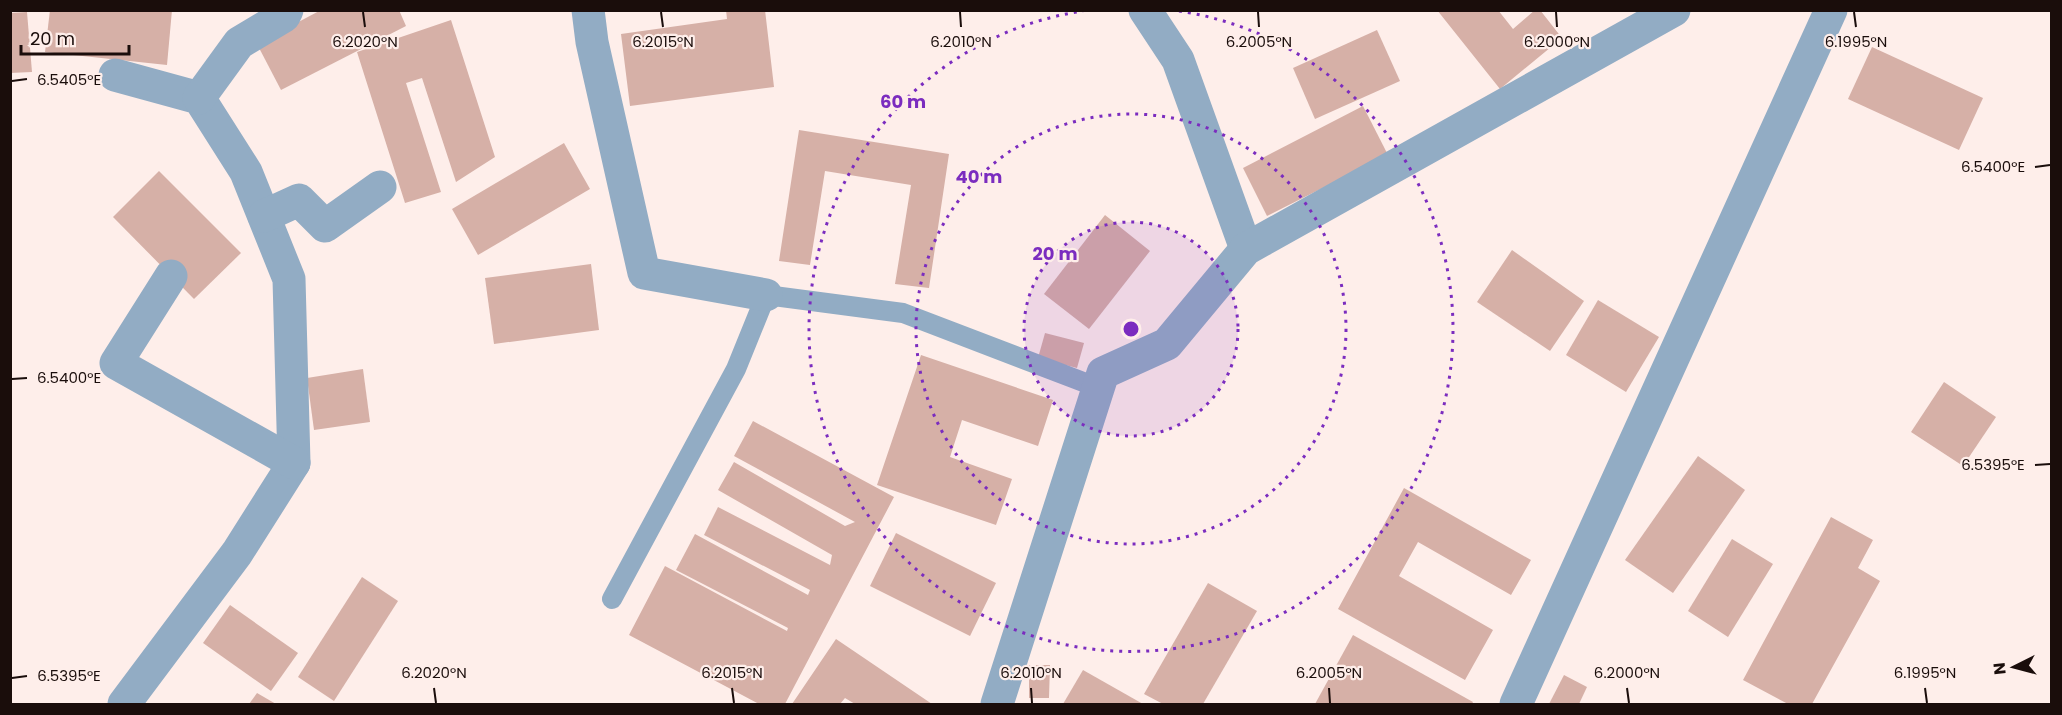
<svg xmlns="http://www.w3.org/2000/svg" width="2062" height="715" viewBox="0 0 2062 715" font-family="Poppins,sans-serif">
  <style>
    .building { fill: #d6b0a7 }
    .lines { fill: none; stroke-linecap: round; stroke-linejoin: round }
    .lane { stroke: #92acc4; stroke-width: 20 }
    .street { stroke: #92acc4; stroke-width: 33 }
    .ticks { fill: none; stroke: #1a0d0b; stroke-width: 2 }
    .ring { fill: none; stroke: #7b2cbf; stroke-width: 3; stroke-dasharray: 3 6 }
    .ticks-label { font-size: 15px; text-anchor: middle; fill: #1a0d0b; stroke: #feeeea; stroke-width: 4.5; stroke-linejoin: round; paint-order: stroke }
    .centre { fill: #7b2cbf; stroke: #feeeea; stroke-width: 3 }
    .ring-label { font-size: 18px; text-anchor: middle; font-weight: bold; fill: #7b2cbf; stroke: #feeeea; stroke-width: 4.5; stroke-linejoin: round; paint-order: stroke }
  </style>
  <rect width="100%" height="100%" fill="#feeeea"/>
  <g class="building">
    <path d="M 50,10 L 172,10 L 167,65 L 45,52 Z"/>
    <path d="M 321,10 L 399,10 L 406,26 L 281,90 L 257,44 Z"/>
    <path d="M 726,10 L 765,10 L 774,87 L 630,106 L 621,34 L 727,19 Z"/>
    <path d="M 1437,10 L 1498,10 L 1513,29 L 1535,10 L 1540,10 L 1562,38 L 1500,89 Z"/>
    <path d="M 27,12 L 32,72 L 10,73 L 10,13 Z"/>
    <path d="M 451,20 L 495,157 L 456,182 L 422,78 L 406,83 L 441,192 L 405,203 L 357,52 Z"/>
    <path d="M 1377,30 L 1400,81 L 1315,119 L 1293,68 Z"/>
    <path d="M 1872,47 L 1983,98 L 1959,150 L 1848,99 Z"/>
    <path d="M 1363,106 L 1388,155 L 1267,216 L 1243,168 Z"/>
    <path d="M 799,130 L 949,154 L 929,288 L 895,284 L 911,185 L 825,171 L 810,265 L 779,261 Z"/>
    <path d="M 564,143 L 590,189 L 478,255 L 452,209 Z"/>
    <path d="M 159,171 L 241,253 L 194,299 L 113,217 Z"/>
    <path d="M 1105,215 L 1150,251 L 1089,329 L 1044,294 Z"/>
    <path d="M 1512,250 L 1584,301 L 1550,351 L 1477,302 Z"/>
    <path d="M 591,264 L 599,330 L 494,344 L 485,278 Z"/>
    <path d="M 1598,300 L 1659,337 L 1626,392 L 1566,355 Z"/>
    <path d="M 1045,333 L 1084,343 L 1077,368 L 1038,358 Z"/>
    <path d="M 921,355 L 1053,400 L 1038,446 L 962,420 L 950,457 L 1012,479 L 996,525 L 877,485 Z"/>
    <path d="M 363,369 L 370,422 L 314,430 L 307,378 Z"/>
    <path d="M 1944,382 L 1996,417 L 1963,466 L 1911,432 Z"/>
    <path d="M 753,421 L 894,497 L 785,704 L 759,704 L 629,635 L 665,566 L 787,631 L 788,628 L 676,570 L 695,534 L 808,595 L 810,590 L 704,535 L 718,507 L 830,565 L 832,555 L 718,490 L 734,462 L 845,526 L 855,522 L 734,456 Z"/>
    <path d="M 1698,456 L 1745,490 L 1673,593 L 1625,560 Z"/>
    <path d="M 1404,488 L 1531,560 L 1511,595 L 1418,542 L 1399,576 L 1493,630 L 1465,680 L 1338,609 Z"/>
    <path d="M 1831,517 L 1873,540 L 1858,568 L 1880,581 L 1812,704 L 1788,704 L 1743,680 Z"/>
    <path d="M 896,533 L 996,583 L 970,636 L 870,586 Z"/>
    <path d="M 1732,539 L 1773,564 L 1728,637 L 1688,611 Z"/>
    <path d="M 362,577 L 398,601 L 334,701 L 298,677 Z"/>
    <path d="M 1208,583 L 1257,611 L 1203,704 L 1163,704 L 1144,694 Z"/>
    <path d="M 230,605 L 298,653 L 271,691 L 203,643 Z"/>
    <path d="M 1353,635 L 1473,702 L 1472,704 L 1315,704 Z"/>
    <path d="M 836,639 L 932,704 L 855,704 L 845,698 L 840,704 L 792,704 Z"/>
    <path d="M 1029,665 L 1050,665 L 1049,698 L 1029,698 Z"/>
    <path d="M 1083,670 L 1143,704 L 1063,704 Z"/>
    <path d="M 1564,675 L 1587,687 L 1579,704 L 1549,704 Z"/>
    <path d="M 257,693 L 276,704 L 249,704 Z"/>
  </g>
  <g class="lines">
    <path class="lane" d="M 612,599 L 736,369 L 766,295 L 903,313 L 1099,388"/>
    <g class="street">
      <path d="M 588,10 L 592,42 L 644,273 L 766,295"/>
      <path d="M 1145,10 L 1178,60 L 1246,249"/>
      <path d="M 115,75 L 199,98 L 246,172 L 289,279 L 294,463 L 237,553 L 124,704"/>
      <path d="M 199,98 L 239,43 L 284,16 L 287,10"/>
      <path d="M 264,216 L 299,200 L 325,226 L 380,187"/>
      <path d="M 171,276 L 116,363 L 294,463"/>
      <path d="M 997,704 L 1103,373 L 1167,344 L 1246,249 L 1674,10"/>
      <path d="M 1516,704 L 1831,10"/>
    </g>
  </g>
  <path class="ticks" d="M 363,12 L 365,27M 661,12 L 663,27M 960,12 L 961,27M 1258,12 L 1259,27M 1556,12 L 1557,27M 1854,12 L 1856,27M 12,81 L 27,79M 2035,167 L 2050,165M 12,379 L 27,378M 2035,465 L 2050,464M 12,678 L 27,676M 434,688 L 436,703M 732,688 L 734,703M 1031,688 L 1032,703M 1329,688 L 1330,703M 1627,688 L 1629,703M 1925,688 L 1927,703"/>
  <circle cx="1131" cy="329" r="107" fill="#7b2cbf" fill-opacity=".12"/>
  <g class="ring">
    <circle cx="1131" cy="329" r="107"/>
    <circle cx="1131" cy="329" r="215"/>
    <path d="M1179 11A322 322 0 1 1 1083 11"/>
  </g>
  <g class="ticks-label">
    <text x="365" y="47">6.2020°N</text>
    <text x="663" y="47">6.2015°N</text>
    <text x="961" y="47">6.2010°N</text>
    <text x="1259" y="47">6.2005°N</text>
    <text x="1557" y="47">6.2000°N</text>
    <text x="1856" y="47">6.1995°N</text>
    <text x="69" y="85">6.5405°E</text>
    <text x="1993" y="172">6.5400°E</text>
    <text x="69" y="383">6.5400°E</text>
    <text x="1993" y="470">6.5395°E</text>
    <text x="434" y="678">6.2020°N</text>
    <text x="732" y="678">6.2015°N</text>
    <text x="1031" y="678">6.2010°N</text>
    <text x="1329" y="678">6.2005°N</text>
    <text x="1627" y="678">6.2000°N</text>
    <text x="1925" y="678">6.1995°N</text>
    <text x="69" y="681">6.5395°E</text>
  </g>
  <circle cx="1131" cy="329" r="9" class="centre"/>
  <g class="ring-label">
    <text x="903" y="108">60 m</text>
    <text x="979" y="183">40 m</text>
    <text x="1055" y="260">20 m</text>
  </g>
  <rect width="2062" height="715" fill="none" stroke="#1a0d0b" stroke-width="24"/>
  <g transform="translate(2014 667) rotate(264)" stroke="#feeeea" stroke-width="4.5" paint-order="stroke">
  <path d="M0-4.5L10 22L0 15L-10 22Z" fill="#1a0d0b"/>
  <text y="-9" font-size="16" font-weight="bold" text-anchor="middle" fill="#1a0d0b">N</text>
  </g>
  <path d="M21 45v9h108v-9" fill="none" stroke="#1a0d0b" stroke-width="3"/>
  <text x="30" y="45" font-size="18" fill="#1a0d0b" stroke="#feeeea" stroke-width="4.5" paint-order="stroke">20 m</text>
</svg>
